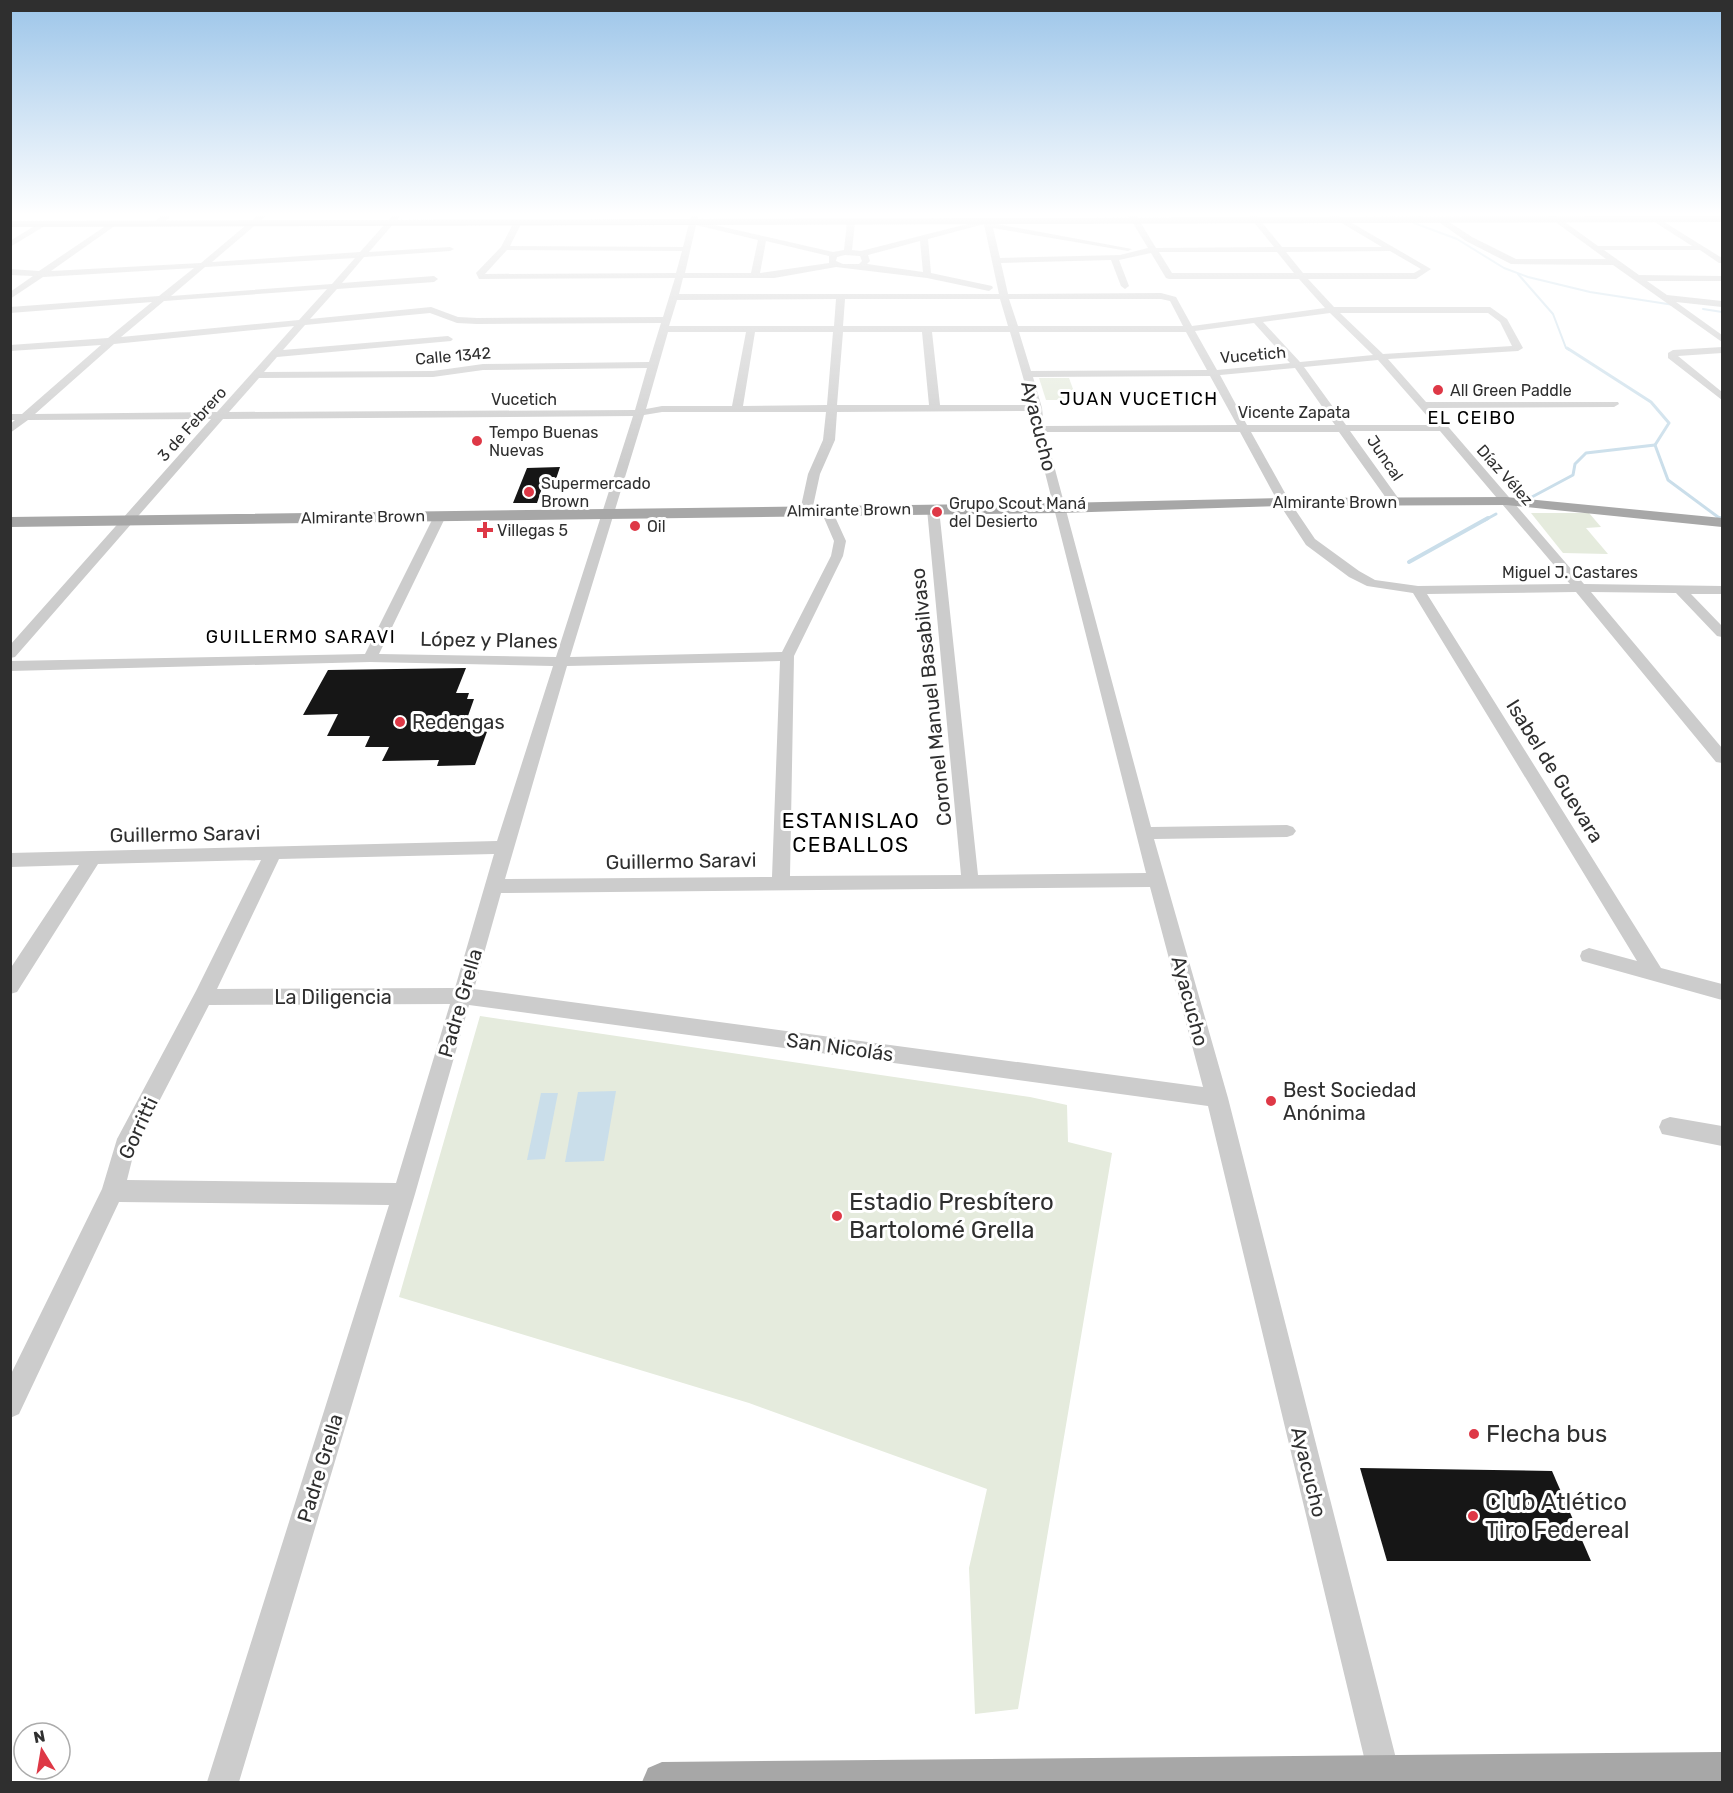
<svg xmlns="http://www.w3.org/2000/svg" width="1733" height="1793" viewBox="0 0 1733 1793" font-family="Rubik,sans-serif">
  <style>
    .green { fill: #e5ebdd }
    .water { fill: #cadeea }
    .lines { fill: none; stroke-linecap: round; stroke-linejoin: round }
    .stream-far2 { stroke: #cadeea; stroke-width: 2 }
    .stream-far1 { stroke: #cadeea; stroke-width: 3 }
    .stream { stroke: #cadeea; stroke-width: 4 }
    .building { fill: #161616 }
    .minor { fill: #ccc; fill-rule: evenodd }
    .major { fill: #a7a7a7; fill-rule: evenodd }
    .poi-dot { fill: #de3846; stroke: #fff; stroke-width: 2 }
    .labels { text-anchor: middle; dominant-baseline: central; stroke-width: 6; stroke-linejoin: round; paint-order: stroke }
    .far-street-label { font-size: 16px; fill: #2f2f2f; stroke: #fff }
    .far-poi-label { font-size: 16px; fill: #2f2f2f; stroke: #fff; text-anchor: start }
    .far-neighbourhood-label { font-size: 18px; letter-spacing: 1.5px; fill: #000; stroke: #fff }
    .street-label { font-size: 20px; fill: #2f2f2f; stroke: #fff }
    .poi-label { font-size: 20px; fill: #2f2f2f; stroke: #fff; text-anchor: start }
    .neighbourhood-label { font-size: 21px; letter-spacing: 1.5px; fill: #000; stroke: #fff }
    .near-poi-label { font-size: 24px; fill: #2f2f2f; stroke: #fff; text-anchor: start }
  </style>
  <rect width="100%" height="100%" fill="#fff"/>
  <g class="green">
    <path d="M 1039,378 L 1069,378 L 1077,400 L 1046,400 Z"/>
    <path d="M 1531,513 L 1589,513 L 1601,527 L 1586,528 L 1608,554 L 1563,553 Z"/>
    <path d="M 480,1016 L 1030,1097 L 1067,1105 L 1068,1142 L 1112,1153 L 1018,1709 L 975,1714 L 969,1568 L 987,1489 L 749,1403 L 399,1297 Z"/>
  </g>
  <g class="water">
    <path d="M 616,1091 L 604,1161 L 565,1162 L 578,1092 Z"/>
    <path d="M 541,1093 L 558,1093 L 545,1159 L 527,1160 Z"/>
  </g>
  <g class="lines">
    <g class="stream-far2">
      <path d="M 1388,215 L 1394,217"/>
      <path d="M 1414,223 L 1457,239 L 1504,268 L 1528,277 L 1590,292 L 1674,305"/>
      <path d="M 1518,274 L 1553,314 L 1566,348 L 1569,350"/>
      <path d="M 1703,309 L 1722,312"/>
    </g>
    <g class="stream-far1">
      <path d="M 1567,348 L 1651,402 L 1669,423 L 1655,445 L 1668,480 L 1722,520"/>
      <path d="M 1530,498 L 1573,475 L 1575,464 L 1586,453 L 1655,445"/>
      <path d="M 1485,520 L 1496,514"/>
    </g>
    <g class="stream">
      <path d="M 1720,518 L 1722,520"/>
      <path d="M 1409,562 L 1488,518"/>
    </g>
  </g>
  <g class="building">
    <path d="M 560,467 L 555,482 L 544,482 L 537,503 L 513,503 L 527,468 Z"/>
    <path d="M 466,668 L 456,693 L 469,693 L 467,699 L 474,699 L 463,730 L 488,729 L 475,765 L 437,766 L 439,760 L 382,761 L 389,747 L 365,747 L 370,736 L 327,736 L 338,714 L 303,715 L 328,670 Z"/>
    <path d="M 1360,1468 L 1552,1471 L 1591,1561 L 1387,1561 Z"/>
  </g>
  <g class="lines">
    <g class="minor">
      <path d="M 163,215 L 172,215 L 161,225 L 155,225 L 155,221 Z"/>
      <path d="M 258,215 L 267,215 L 212,262 L 360,252 L 393,215 L 401,215 L 369,252 L 450,247 L 454,249 L 450,251 L 364,257 L 342,283 L 434,276 L 438,279 L 434,282 L 337,289 L 310,319 L 431,307 L 458,317 L 477,318 L 663,317 L 675,278 L 479,279 L 476,273 L 501,247 L 514,222 L 518,220 L 522,222 L 510,246 L 683,247 L 691,215 L 699,215 L 697,221 L 833,252 L 844,250 L 847,222 L 851,220 L 855,222 L 852,250 L 861,251 L 987,219 L 991,223 L 1132,249 L 1128,251 L 993,228 L 1000,258 L 1120,255 L 1148,248 L 1128,215 L 1136,215 L 1156,248 L 1274,247 L 1248,215 L 1256,215 L 1282,247 L 1382,247 L 1328,215 L 1338,215 L 1431,269 L 1416,279 L 1308,279 L 1334,307 L 1490,307 L 1507,319 L 1523,348 L 1518,351 L 1388,359 L 1426,402 L 1618,402 L 1619,404 L 1614,407 L 1432,408 L 1584,584 L 1722,586 L 1722,594 L 1691,594 L 1722,626 L 1722,637 L 1717,636 L 1676,593 L 1591,592 L 1722,748 L 1722,763 L 1716,762 L 1576,592 L 1427,594 L 1661,968 L 1722,984 L 1722,1000 L 1582,961 L 1580,956 L 1582,951 L 1589,948 L 1637,961 L 1413,593 L 1367,586 L 1349,577 L 1306,545 L 1278,502 L 1240,432 L 1045,432 L 1151,827 L 1287,825 L 1293,827 L 1296,831 L 1293,835 L 1287,837 L 1154,839 L 1228,1098 L 1402,1782 L 1370,1782 L 1208,1106 L 469,1005 L 415,1194 L 239,1782 L 207,1782 L 389,1205 L 119,1202 L 19,1414 L 10,1418 L 10,1376 L 102,1189 L 117,1139 L 196,991 L 261,860 L 98,864 L 17,992 L 10,994 L 10,969 L 79,865 L 10,867 L 10,853 L 497,841 L 553,666 L 370,662 L 10,671 L 10,661 L 365,654 L 434,516 L 440,512 L 446,516 L 379,654 L 556,657 L 633,416 L 223,419 L 15,657 L 10,658 L 10,645 L 211,419 L 28,420 L 10,433 L 10,424 L 15,420 L 10,420 L 10,414 L 22,414 L 101,345 L 10,351 L 10,345 L 108,338 L 152,302 L 10,313 L 10,307 L 159,296 L 194,268 L 43,277 L 10,299 L 10,292 L 33,276 L 10,275 L 10,269 L 39,271 L 113,221 L 117,223 L 116,225 L 51,271 L 201,263 ZM 984,224 L 999,294 L 679,294 L 683,278 L 774,278 L 836,267 L 927,278 L 989,291 L 993,288 L 992,286 L 931,273 L 928,239 ZM 696,225 L 758,240 L 751,273 L 685,273 ZM 766,241 L 829,256 L 829,263 L 760,273 ZM 920,241 L 923,272 L 867,264 L 870,261 L 868,255 ZM 507,250 L 682,251 L 676,273 L 485,274 ZM 1390,251 L 1421,269 L 1414,273 L 1303,273 L 1286,252 ZM 1159,252 L 1277,252 L 1294,273 L 1172,273 ZM 1151,253 L 1166,278 L 1169,279 L 1299,279 L 1325,308 L 1192,326 L 1176,297 L 1161,293 L 1008,294 L 1001,263 L 1111,260 L 1121,286 L 1125,289 L 1129,286 L 1119,260 ZM 845,255 L 860,256 L 862,261 L 859,264 L 843,264 L 836,261 L 837,257 ZM 355,258 L 332,284 L 171,296 L 205,267 ZM 327,289 L 299,320 L 121,337 L 164,301 ZM 836,299 L 834,326 L 669,326 L 677,300 ZM 845,299 L 1000,299 L 1008,326 L 843,326 ZM 1009,299 L 1161,299 L 1170,301 L 1183,326 L 1018,326 ZM 430,313 L 457,323 L 477,324 L 661,323 L 649,362 L 483,364 L 433,371 L 264,372 L 277,357 L 451,341 L 453,339 L 448,336 L 283,350 L 305,325 ZM 1330,313 L 1373,355 L 1300,362 L 1263,322 ZM 1340,313 L 1488,313 L 1500,322 L 1512,346 L 1383,354 ZM 1254,323 L 1290,363 L 1217,370 L 1195,331 ZM 294,326 L 217,412 L 35,414 L 114,344 ZM 668,332 L 746,332 L 732,406 L 662,406 L 646,409 ZM 755,332 L 833,332 L 827,405 L 743,406 ZM 843,332 L 922,332 L 929,405 L 837,405 ZM 932,332 L 1010,332 L 1031,405 L 940,405 ZM 1019,332 L 1186,332 L 1207,370 L 1031,371 ZM 1378,360 L 1435,425 L 1346,425 L 1304,367 ZM 647,368 L 635,410 L 229,412 L 259,378 L 433,377 L 483,370 ZM 1295,368 L 1335,425 L 1247,425 L 1220,375 ZM 1210,376 L 1237,425 L 1044,426 L 1042,408 L 1033,377 ZM 1032,411 L 1034,429 L 1146,873 L 978,875 L 939,509 L 933,505 L 927,509 L 961,875 L 790,876 L 794,656 L 843,556 L 846,541 L 831,508 L 823,508 L 821,511 L 834,541 L 831,556 L 782,652 L 570,657 L 644,415 L 662,412 L 826,412 L 823,440 L 808,474 L 800,511 L 806,515 L 812,511 L 820,474 L 835,440 L 837,412 ZM 1350,431 L 1440,431 L 1570,584 L 1418,586 L 1375,580 L 1359,571 L 1315,539 L 1290,502 L 1251,432 L 1339,432 L 1391,505 L 1399,505 L 1401,502 ZM 780,661 L 772,877 L 505,879 L 567,666 ZM 494,854 L 455,988 L 217,989 L 279,859 ZM 1150,887 L 1203,1087 L 474,989 L 501,893 ZM 450,1004 L 396,1183 L 127,1180 L 135,1148 L 209,1005 Z"/>
      <path d="M 1405,215 L 1419,215 L 1429,219 L 1425,221 Z"/>
      <path d="M 1546,215 L 1555,215 L 1598,246 L 1692,246 L 1653,221 L 1653,217 L 1656,217 L 1722,258 L 1722,263 L 1719,263 L 1700,250 L 1604,250 L 1639,275 L 1722,276 L 1722,281 L 1647,281 L 1667,295 L 1722,301 L 1722,307 L 1676,302 L 1722,335 L 1722,342 L 1613,265 L 1511,264 L 1466,241 L 1436,220 L 1443,218 L 1472,237 L 1516,259 L 1606,259 Z"/>
      <path d="M 41,222 L 48,224 L 10,247 L 10,241 Z"/>
      <path d="M 1722,347 L 1722,353 L 1678,356 L 1722,392 L 1722,400 L 1668,358 L 1668,353 L 1673,350 Z"/>
      <path d="M 1670,1117 L 1722,1126 L 1722,1146 L 1662,1134 L 1659,1127 L 1662,1120 Z"/>
    </g>
    <g class="major">
      <path d="M 1722,216 L 1722,222 L 10,227 L 10,221 Z"/>
      <path d="M 1506,497 L 1722,518 L 1722,527 L 1506,505 L 1284,506 L 1059,513 L 10,527 L 10,517 L 1059,503 L 1284,498 Z"/>
      <path d="M 1722,1752 L 1722,1782 L 642,1782 L 648,1768 L 662,1762 Z"/>
    </g>
  </g>
  <linearGradient id="sky" x2="0" y2="1"><stop stop-color="#9cc5e9"/><stop offset="0.46" stop-color="#fff"/><stop offset="1" stop-color="#fff" stop-opacity="0"/></linearGradient>
  <rect width="1733" height="466" fill="url(#sky)"/>
  <g class="poi-dot">
    <circle cx="1438" cy="390" r="6"/>
    <circle cx="477" cy="441" r="6"/>
    <circle cx="529" cy="492" r="6"/>
    <circle cx="937" cy="512" r="6"/>
    <circle cx="635" cy="526" r="6"/>
    <path d="M482 521h6v6h6v6h-6v6h-6v-6h-6v-6h6z"/>
    <circle cx="400" cy="722" r="6"/>
    <circle cx="1271" cy="1101" r="6"/>
    <circle cx="837" cy="1216" r="6"/>
    <circle cx="1474" cy="1434" r="6"/>
    <circle cx="1473" cy="1516" r="6"/>
  </g>
  <g class="labels">
    <g class="far-street-label">
      <text transform="translate(1253 355) rotate(-5)">Vucetich</text>
      <text transform="translate(453 356) rotate(-5)">Calle 1342</text>
      <text x="524" y="399">Vucetich</text>
      <text x="1294" y="412">Vicente Zapata</text>
      <text transform="translate(192 424) rotate(-48)">3 de Febrero</text>
      <text transform="translate(1385 458) rotate(56)">Juncal</text>
      <text transform="translate(1505 475) rotate(48)">Díaz Vélez</text>
      <text x="1335" y="502">Almirante Brown</text>
      <text transform="translate(849 510) rotate(-1)">Almirante Brown</text>
      <text transform="translate(363 517) rotate(-1)">Almirante Brown</text>
      <text x="1570" y="572">Miguel J. Castares</text>
    </g>
    <g class="far-poi-label">
      <text x="1450" y="390">All Green Paddle</text>
      <text x="489" y="432">Tempo Buenas<tspan x="489" dy="18">Nuevas</tspan></text>
      <text x="541" y="483">Supermercado<tspan x="541" dy="18">Brown</tspan></text>
      <text x="949" y="503">Grupo Scout Maná<tspan x="949" dy="18">del Desierto</tspan></text>
      <text x="647" y="526">Oil</text>
      <text x="497" y="530">Villegas 5</text>
    </g>
    <g class="far-neighbourhood-label">
      <text x="1139" y="399">JUAN VUCETICH</text>
      <text x="1472" y="418">EL CEIBO</text>
      <text x="301" y="637">GUILLERMO SARAVI</text>
    </g>
    <g class="street-label">
      <text transform="translate(1039 426) rotate(76)">Ayacucho</text>
      <text transform="translate(489 640) rotate(1)">López y Planes</text>
      <text transform="translate(931 697) rotate(-96)">Coronel Manuel Basabilvaso</text>
      <text transform="translate(1555 771) rotate(58)">Isabel de Guevara</text>
      <text transform="translate(185 834) rotate(-1)">Guillermo Saravi</text>
      <text transform="translate(681 861) rotate(-1)">Guillermo Saravi</text>
      <text x="333" y="997">La Diligencia</text>
      <text transform="translate(1190 1001) rotate(75)">Ayacucho</text>
      <text transform="translate(460 1003) rotate(-74)">Padre Grella</text>
      <text transform="translate(840 1047) rotate(8)">San Nicolás</text>
      <text transform="translate(138 1128) rotate(-65)">Gorritti</text>
      <text transform="translate(320 1468) rotate(-73)">Padre Grella</text>
      <text transform="translate(1309 1472) rotate(76)">Ayacucho</text>
    </g>
    <g class="poi-label">
      <text x="412" y="722">Redengas</text>
      <text x="1283" y="1090">Best Sociedad<tspan x="1283" dy="23">Anónima</tspan></text>
    </g>
    <g class="neighbourhood-label">
      <text x="851" y="820">ESTANISLAO<tspan x="851" dy="24">CEBALLOS</tspan></text>
    </g>
    <g class="near-poi-label">
      <text x="849" y="1202">Estadio Presbítero<tspan x="849" dy="28">Bartolomé Grella</tspan></text>
      <text x="1486" y="1434">Flecha bus</text>
      <text x="1485" y="1502">Club Atlético<tspan x="1485" dy="28">Tiro Federeal</tspan></text>
    </g>
  </g>
  <rect width="1733" height="1793" fill="none" stroke="#2f2f2f" stroke-width="24"/>
  <g transform="translate(42 1751) rotate(349)"><circle r="28" fill="#ffffff" stroke="#acacac" stroke-width="1.5"/>
  <path d="M0-4.5L10 22L0 15L-10 22Z" fill="#de3846"/>
  <text y="-9" font-size="16" font-weight="bold" text-anchor="middle" fill="#2f2f2f">N</text>
  </g>
</svg>
